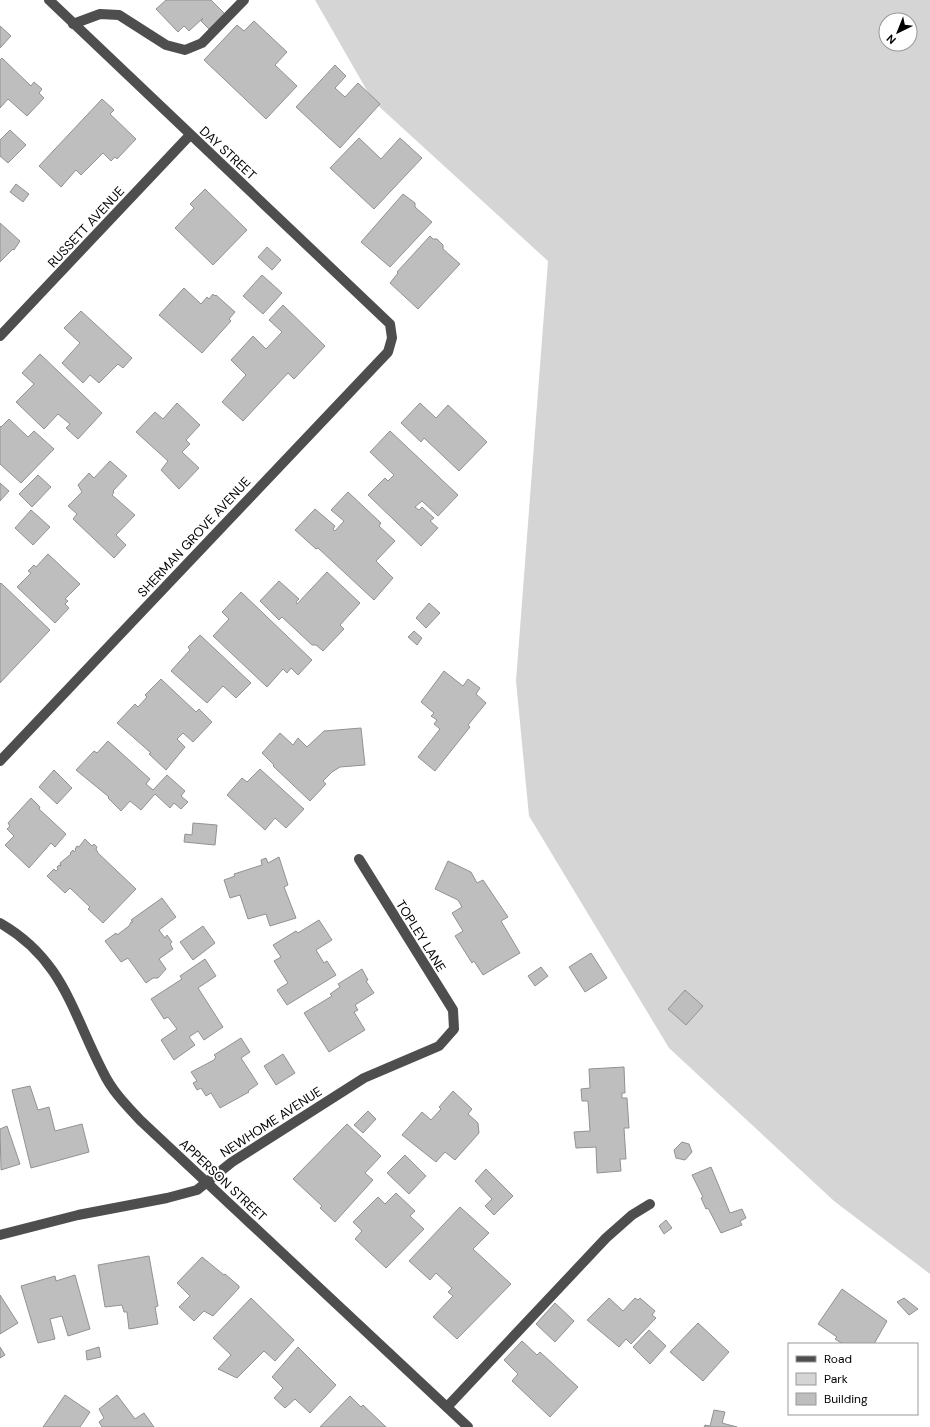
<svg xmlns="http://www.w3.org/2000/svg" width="930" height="1427" viewBox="0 0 930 1427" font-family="'DM Sans',sans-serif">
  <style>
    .green { fill: #d5d5d5; fill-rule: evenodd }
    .building { fill: #bebebe; stroke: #929292 }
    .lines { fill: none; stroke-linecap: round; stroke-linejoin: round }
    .minor { stroke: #4e4e4e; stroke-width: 10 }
    .labels { text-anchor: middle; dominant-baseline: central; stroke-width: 4; stroke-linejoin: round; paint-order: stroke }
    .street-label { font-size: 13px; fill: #000; stroke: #fff }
  </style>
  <rect width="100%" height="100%" fill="#fff"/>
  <path class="green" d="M 315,0 L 930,0 L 930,1274 L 834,1201 L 669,1048 L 529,816 L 516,681 L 548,261 L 373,101 ZM 886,20 L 910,20 L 910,44 L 886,44 Z"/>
  <g class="building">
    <path d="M 166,0 L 211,0 L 225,14 L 209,29 L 201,21 L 203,18 L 189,31 L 184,26 L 178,32 L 156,9 Z"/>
    <path d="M 254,21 L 287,52 L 275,65 L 297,86 L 266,119 L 204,60 L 237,25 L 244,31 Z"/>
    <path d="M 0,26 L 11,36 L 0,48 Z"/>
    <path d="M 2,58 L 31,86 L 34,82 L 42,89 L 39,93 L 44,98 L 27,116 L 8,99 L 0,108 L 0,60 Z"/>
    <path d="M 335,65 L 346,76 L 335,88 L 345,97 L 358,83 L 380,104 L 340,148 L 296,107 Z"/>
    <path d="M 102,99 L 114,110 L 110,114 L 136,139 L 117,159 L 115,157 L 111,161 L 103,153 L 81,175 L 76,170 L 61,187 L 39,166 Z"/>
    <path d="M 10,130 L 26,145 L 8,163 L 0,156 L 0,140 Z"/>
    <path d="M 359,138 L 381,159 L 400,138 L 422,158 L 374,209 L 330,168 Z"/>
    <path d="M 16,184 L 29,194 L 23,202 L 10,192 Z"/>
    <path d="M 205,189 L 247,230 L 213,265 L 175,228 L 194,208 L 190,204 Z"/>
    <path d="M 403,194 L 415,203 L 415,207 L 432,222 L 390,267 L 361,242 Z"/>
    <path d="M 0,223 L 20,241 L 14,250 L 13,249 L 0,262 Z"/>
    <path d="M 430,236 L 433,239 L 437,239 L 443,245 L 443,249 L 460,264 L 418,309 L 390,283 L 398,273 L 397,272 Z"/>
    <path d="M 267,247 L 281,260 L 272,270 L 258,257 Z"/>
    <path d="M 262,275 L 282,293 L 263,314 L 243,296 Z"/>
    <path d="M 184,288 L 201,304 L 207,297 L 209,299 L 213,294 L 215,296 L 216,295 L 235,312 L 229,319 L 231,321 L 202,353 L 159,315 Z"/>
    <path d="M 283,305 L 325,346 L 294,379 L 288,373 L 243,421 L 222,402 L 246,375 L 231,360 L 253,336 L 266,349 L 282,332 L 269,320 Z"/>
    <path d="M 81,311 L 132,358 L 123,368 L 118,364 L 99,383 L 90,375 L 83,383 L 62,363 L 80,343 L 64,328 Z"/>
    <path d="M 40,354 L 102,413 L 78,439 L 66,428 L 70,424 L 58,414 L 44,429 L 16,402 L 34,384 L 22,373 Z"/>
    <path d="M 177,403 L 200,425 L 186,440 L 190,444 L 182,452 L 199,468 L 179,489 L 161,470 L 168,461 L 136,432 L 155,412 L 163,419 Z"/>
    <path d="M 420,403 L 436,418 L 448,405 L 487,442 L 459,471 L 424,438 L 421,442 L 401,423 Z"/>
    <path d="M 9,419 L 28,437 L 34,431 L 54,449 L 21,483 L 0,464 L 0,426 L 1,427 Z"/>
    <path d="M 390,431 L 458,495 L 438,516 L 422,501 L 415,507 L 419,510 L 422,507 L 434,518 L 430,521 L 438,528 L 421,546 L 368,495 L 385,478 L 388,481 L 394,475 L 370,452 Z"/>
    <path d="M 110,461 L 127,476 L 113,491 L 114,492 L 112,495 L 135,515 L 116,535 L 126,545 L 114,558 L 73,519 L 77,514 L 68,506 L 82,492 L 78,485 L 89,473 L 94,478 Z"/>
    <path d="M 38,475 L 51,487 L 32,507 L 19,494 Z"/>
    <path d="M 0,483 L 9,491 L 0,501 Z"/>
    <path d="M 348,492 L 381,523 L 379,526 L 395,541 L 376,561 L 393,578 L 374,600 L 318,548 L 316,549 L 295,530 L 315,509 L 335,526 L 333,529 L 335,531 L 344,521 L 331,510 Z"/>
    <path d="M 31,510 L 50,527 L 33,545 L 15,528 Z"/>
    <path d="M 48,554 L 80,584 L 65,599 L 68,601 L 65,604 L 69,608 L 55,623 L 17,587 L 31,573 L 28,571 L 34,565 L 36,567 Z"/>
    <path d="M 327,572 L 360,603 L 340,625 L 344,629 L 323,651 L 316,645 L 312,645 L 282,617 L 279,620 L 260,601 L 279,581 L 299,599 L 296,602 L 297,604 Z"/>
    <path d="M 1,583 L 50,630 L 0,683 L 0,584 Z"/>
    <path d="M 241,592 L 312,660 L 298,675 L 291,668 L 287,673 L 283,669 L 267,687 L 213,636 L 229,619 L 222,612 Z"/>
    <path d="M 429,603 L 440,613 L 426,628 L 416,618 Z"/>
    <path d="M 414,631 L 422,638 L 417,645 L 408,637 Z"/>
    <path d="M 200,635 L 251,683 L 236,698 L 223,686 L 207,703 L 171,671 L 190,650 L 188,647 Z"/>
    <path d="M 444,671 L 463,686 L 468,679 L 480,688 L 476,694 L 486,703 L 468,725 L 470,727 L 435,771 L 418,757 L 440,729 L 434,724 L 437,720 L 431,716 L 434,713 L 421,702 Z"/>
    <path d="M 161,679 L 196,712 L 199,709 L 212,722 L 193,742 L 183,733 L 177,739 L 185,747 L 166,770 L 149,754 L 151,753 L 117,723 L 135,704 L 138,707 L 147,697 L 145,695 Z"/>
    <path d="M 361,728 L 365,765 L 340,767 L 332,772 L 323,781 L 326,784 L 310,801 L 273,766 L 274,765 L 262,753 L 280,733 L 293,745 L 298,738 L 307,747 L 324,731 Z"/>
    <path d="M 108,741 L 150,779 L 146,784 L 153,790 L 167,775 L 185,791 L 181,796 L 188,802 L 181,809 L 174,803 L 170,808 L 155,794 L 141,810 L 130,801 L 121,811 L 108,798 L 109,797 L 76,770 L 94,751 L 97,753 Z"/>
    <path d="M 260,769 L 304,809 L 286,828 L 275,818 L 265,830 L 227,795 L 242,778 L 247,782 Z"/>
    <path d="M 54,770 L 72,788 L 57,804 L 39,787 Z"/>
    <path d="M 31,798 L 40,807 L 39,809 L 66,834 L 55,847 L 51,843 L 29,868 L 5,845 L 14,836 L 7,829 L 10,826 L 8,823 Z"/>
    <path d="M 193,823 L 217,825 L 215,845 L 184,842 L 185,834 L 192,835 Z"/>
    <path d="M 85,839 L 92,846 L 94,844 L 97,847 L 96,849 L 98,853 L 136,889 L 103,923 L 88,909 L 90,907 L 70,888 L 65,893 L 47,876 L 54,869 L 56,871 L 58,869 L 57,867 L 59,865 L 61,866 L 60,863 L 71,854 L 70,853 L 73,850 L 74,852 L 76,850 L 75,849 L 77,846 L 79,847 Z"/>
    <path d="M 279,857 L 288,885 L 284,887 L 296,918 L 270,926 L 266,914 L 248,919 L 240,895 L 230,898 L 224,880 L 235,876 L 234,874 L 262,865 L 261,860 L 266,858 L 268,863 Z"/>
    <path d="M 448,861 L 471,872 L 477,883 L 483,880 L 508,917 L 501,921 L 520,953 L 483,975 L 474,961 L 472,963 L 455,936 L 463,931 L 452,913 L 462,907 L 458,900 L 435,889 Z"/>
    <path d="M 162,898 L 176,917 L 159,930 L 165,938 L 167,935 L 172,942 L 170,944 L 173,949 L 159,959 L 166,969 L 158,978 L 153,978 L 146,983 L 128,958 L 121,962 L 105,941 L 116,933 L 117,935 L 129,926 L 131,922 L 133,922 L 131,920 Z"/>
    <path d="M 319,920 L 332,940 L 316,950 L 324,963 L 327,961 L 336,975 L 287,1005 L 277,990 L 288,983 L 274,961 L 281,957 L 273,945 L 296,931 L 298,933 Z"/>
    <path d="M 203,926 L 215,943 L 193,960 L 180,942 Z"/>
    <path d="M 591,953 L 607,978 L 585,992 L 569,967 Z"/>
    <path d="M 205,959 L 216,976 L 198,988 L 223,1027 L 204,1040 L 198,1031 L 189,1037 L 195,1045 L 174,1060 L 161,1040 L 177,1029 L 168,1017 L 164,1019 L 151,999 L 182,979 L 180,976 Z"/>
    <path d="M 541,967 L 548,976 L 535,986 L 528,976 Z"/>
    <path d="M 362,969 L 368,980 L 366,981 L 374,993 L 355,1005 L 358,1010 L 354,1012 L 365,1030 L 329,1052 L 304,1013 L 332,996 L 330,994 L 340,987 L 338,984 Z"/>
    <path d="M 685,990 L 703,1006 L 686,1025 L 668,1009 Z"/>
    <path d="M 241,1038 L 250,1052 L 241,1058 L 258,1084 L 248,1091 L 249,1092 L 220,1108 L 211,1093 L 206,1096 L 201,1088 L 197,1090 L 193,1083 L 197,1081 L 191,1072 L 214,1060 L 216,1057 L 214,1055 Z"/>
    <path d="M 283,1054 L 295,1073 L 276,1085 L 264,1066 Z"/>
    <path d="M 624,1067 L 625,1093 L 622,1093 L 622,1098 L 627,1098 L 629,1128 L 624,1128 L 626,1159 L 620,1159 L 621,1171 L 597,1173 L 596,1147 L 576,1148 L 574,1132 L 590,1131 L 588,1101 L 582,1101 L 581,1089 L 590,1088 L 589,1069 Z"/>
    <path d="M 30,1086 L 38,1110 L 49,1107 L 55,1131 L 82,1124 L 89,1152 L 31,1168 L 12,1090 Z"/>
    <path d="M 453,1091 L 472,1109 L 468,1114 L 478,1123 L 479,1133 L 455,1160 L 445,1152 L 436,1162 L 402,1135 L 422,1112 L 431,1120 L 441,1109 L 439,1107 Z"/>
    <path d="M 368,1111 L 376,1119 L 363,1133 L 354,1125 Z"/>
    <path d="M 347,1124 L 381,1156 L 365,1173 L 373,1180 L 335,1222 L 320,1208 L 322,1206 L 293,1179 Z"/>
    <path d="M 7,1126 L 20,1164 L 1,1170 L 0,1129 Z"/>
    <path d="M 682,1142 L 689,1144 L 692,1152 L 685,1160 L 676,1158 L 674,1150 Z"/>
    <path d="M 405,1155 L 426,1176 L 409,1194 L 387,1173 Z"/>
    <path d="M 711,1167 L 730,1213 L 742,1209 L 746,1218 L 740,1221 L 742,1225 L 721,1233 L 708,1208 L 706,1209 L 701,1198 L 703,1197 L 692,1175 Z"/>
    <path d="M 486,1169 L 513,1196 L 494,1215 L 485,1206 L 492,1199 L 475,1181 Z"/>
    <path d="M 396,1193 L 415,1211 L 410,1216 L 424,1229 L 386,1268 L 355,1239 L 362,1231 L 353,1222 L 378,1197 L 385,1204 Z"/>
    <path d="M 460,1207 L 489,1233 L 473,1249 L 511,1284 L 457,1339 L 433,1317 L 453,1296 L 448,1292 L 452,1288 L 436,1273 L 430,1280 L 409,1261 Z"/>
    <path d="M 666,1220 L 672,1228 L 664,1234 L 659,1226 Z"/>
    <path d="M 149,1256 L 158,1306 L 155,1307 L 158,1324 L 129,1329 L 127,1312 L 124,1312 L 122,1305 L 105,1307 L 98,1265 Z"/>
    <path d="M 202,1257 L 224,1275 L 225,1274 L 239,1286 L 239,1288 L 213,1316 L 204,1311 L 194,1321 L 179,1307 L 190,1296 L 177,1283 Z"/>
    <path d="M 75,1275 L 90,1329 L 68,1336 L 62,1316 L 50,1319 L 55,1339 L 38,1343 L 21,1286 L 55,1276 L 56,1281 Z"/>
    <path d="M 842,1289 L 887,1321 L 874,1344 L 843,1344 L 835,1339 L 837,1337 L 818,1324 Z"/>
    <path d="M 0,1295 L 18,1323 L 0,1334 Z"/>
    <path d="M 251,1298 L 294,1340 L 275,1361 L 264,1351 L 237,1378 L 218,1369 L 231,1355 L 213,1338 Z"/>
    <path d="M 609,1298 L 623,1311 L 635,1298 L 638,1300 L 640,1298 L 655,1311 L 652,1315 L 656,1318 L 631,1344 L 626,1339 L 619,1347 L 587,1320 Z"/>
    <path d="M 904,1298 L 918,1309 L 909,1315 L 897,1302 Z"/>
    <path d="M 555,1303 L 574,1321 L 555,1342 L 536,1324 Z"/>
    <path d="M 698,1323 L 729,1352 L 703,1381 L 670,1352 Z"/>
    <path d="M 649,1330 L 666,1346 L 650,1364 L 633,1347 Z"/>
    <path d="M 522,1341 L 537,1355 L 540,1352 L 578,1387 L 550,1417 L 512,1381 L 518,1374 L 504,1360 Z"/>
    <path d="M 0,1347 L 5,1355 L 0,1358 Z"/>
    <path d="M 99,1347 L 101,1357 L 87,1360 L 86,1351 Z"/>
    <path d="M 298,1347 L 336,1385 L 310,1413 L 295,1399 L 285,1408 L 274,1398 L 283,1388 L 272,1377 Z"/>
    <path d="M 65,1395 L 90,1412 L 80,1427 L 43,1427 Z"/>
    <path d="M 117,1395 L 135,1419 L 144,1413 L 154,1427 L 102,1427 L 99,1422 L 104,1418 L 99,1409 Z"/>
    <path d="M 350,1396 L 361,1407 L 363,1405 L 386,1427 L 320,1427 Z"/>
    <path d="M 714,1410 L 725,1412 L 722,1423 L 737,1427 L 704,1427 L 705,1425 L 710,1426 Z"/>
  </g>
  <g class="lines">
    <g class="minor">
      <path d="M 73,24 L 100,14 L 119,15 L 166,45 L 185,50 L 202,43 L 244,0"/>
      <path d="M 0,336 L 190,135"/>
      <path d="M 0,761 L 388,352 L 392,338 L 390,324 L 49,0"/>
      <path d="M 0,923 C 63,959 72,1012 103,1072 C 112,1091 126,1105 140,1120 L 468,1427"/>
      <path d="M 0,1235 L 78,1215 L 167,1198 L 197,1190 L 232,1162 L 364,1078 L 439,1046 L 454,1029 L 453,1010 L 359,859"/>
      <path d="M 447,1407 L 606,1238 L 632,1215 L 650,1204"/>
    </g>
  </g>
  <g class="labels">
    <g class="street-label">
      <text transform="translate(228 153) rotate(43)">DAY STREET</text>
      <text transform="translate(86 227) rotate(-47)">RUSSETT AVENUE</text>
      <text transform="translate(194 537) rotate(-47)">SHERMAN GROVE AVENUE</text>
      <text transform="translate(421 936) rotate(58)">TOPLEY LANE</text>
      <text transform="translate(271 1122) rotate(-33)">NEWHOME AVENUE</text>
      <text transform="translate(223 1180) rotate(43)">APPERSON STREET</text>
    </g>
  </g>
  <rect x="788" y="1343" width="130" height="72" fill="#ffffff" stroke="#999999"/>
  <rect x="796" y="1356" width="20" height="6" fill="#4e4e4e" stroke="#999999"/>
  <text x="824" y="1363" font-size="12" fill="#000000">Road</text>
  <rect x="796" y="1373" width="20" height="12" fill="#d5d5d5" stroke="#999999"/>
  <text x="824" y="1383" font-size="12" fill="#000000">Park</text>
  <rect x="796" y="1393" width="20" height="12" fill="#bebebe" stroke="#999999"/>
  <text x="824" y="1403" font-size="12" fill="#000000">Building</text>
  <g transform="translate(898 32) rotate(223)"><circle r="19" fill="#ffffff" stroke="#999999"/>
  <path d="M0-3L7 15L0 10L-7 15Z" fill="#000000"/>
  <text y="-6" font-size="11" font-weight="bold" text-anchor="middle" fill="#000000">N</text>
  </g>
</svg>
